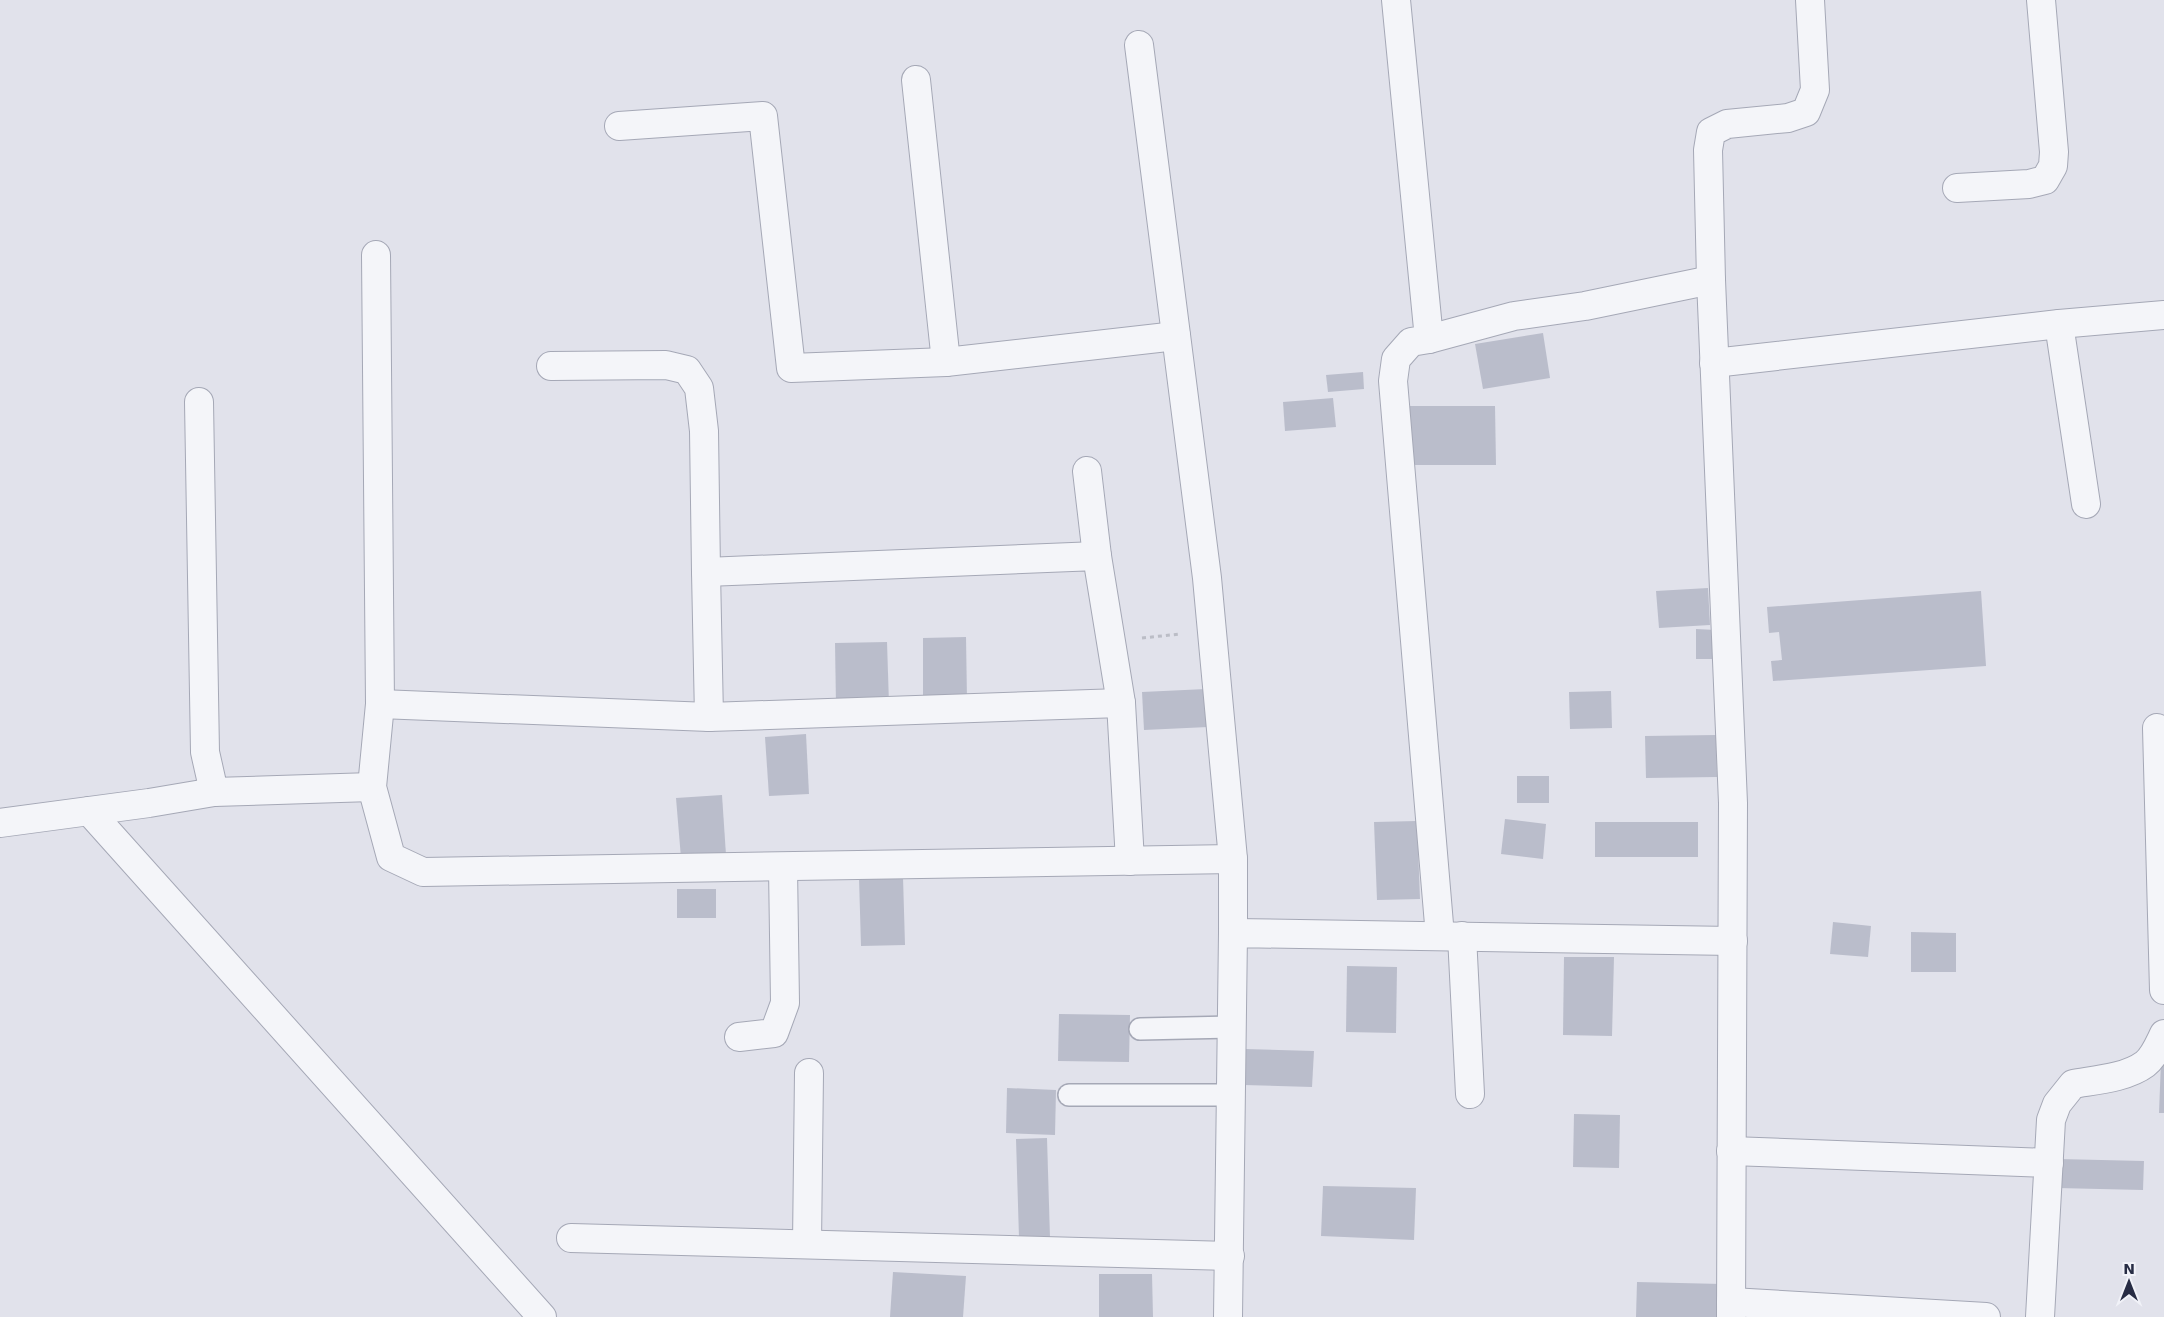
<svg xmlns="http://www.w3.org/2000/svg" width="2164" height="1317" viewBox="0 0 2164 1317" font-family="'DejaVu Sans',sans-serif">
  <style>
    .building { fill: #babdcb }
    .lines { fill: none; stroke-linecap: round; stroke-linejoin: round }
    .lane-casing { stroke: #a5a8b6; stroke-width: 24 }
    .street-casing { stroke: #a5a8b6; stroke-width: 30 }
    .path { stroke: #bbbdc6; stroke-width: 3; stroke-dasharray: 4 4; stroke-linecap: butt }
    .lane { stroke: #f4f5f9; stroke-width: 21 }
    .street { stroke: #f4f5f9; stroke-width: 28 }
  </style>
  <rect width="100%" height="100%" fill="#e1e2eb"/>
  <g class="building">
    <path d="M 1543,333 L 1550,378 L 1483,389 L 1475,344 Z"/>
    <path d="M 1363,372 L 1364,389 L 1328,392 L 1326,375 Z"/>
    <path d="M 1333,398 L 1336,427 L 1285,431 L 1283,402 Z"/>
    <path d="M 1405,406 L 1495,406 L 1496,465 L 1405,465 Z"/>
    <path d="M 1708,588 L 1710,625 L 1659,628 L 1656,591 Z"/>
    <path d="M 1981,591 L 1986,666 L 1773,681 L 1771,661 L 1782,660 L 1779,632 L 1769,633 L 1767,607 Z"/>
    <path d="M 1696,629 L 1716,630 L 1716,659 L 1696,659 Z"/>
    <path d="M 966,637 L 967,700 L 923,701 L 923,638 Z"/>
    <path d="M 887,642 L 889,704 L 836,705 L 835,643 Z"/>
    <path d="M 1206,689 L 1208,727 L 1144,730 L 1142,692 Z"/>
    <path d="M 1611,691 L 1612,728 L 1570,729 L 1569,692 Z"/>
    <path d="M 806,734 L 809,794 L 769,796 L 765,737 Z"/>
    <path d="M 1716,735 L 1717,777 L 1646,778 L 1645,736 Z"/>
    <rect x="1517" y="776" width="32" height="27"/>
    <path d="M 722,795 L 726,855 L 681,858 L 676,798 Z"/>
    <path d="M 1505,819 L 1546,824 L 1543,859 L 1501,854 Z"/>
    <path d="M 1417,821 L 1420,899 L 1377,900 L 1374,822 Z"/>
    <rect x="1595" y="822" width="103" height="35"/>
    <path d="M 903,877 L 905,945 L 861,946 L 859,878 Z"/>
    <rect x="677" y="889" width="39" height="29"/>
    <path d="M 1833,922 L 1871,926 L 1868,957 L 1830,954 Z"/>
    <path d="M 1911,932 L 1956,933 L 1956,972 L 1911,972 Z"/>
    <path d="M 1564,957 L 1614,957 L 1612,1036 L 1563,1035 Z"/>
    <path d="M 1347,966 L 1397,967 L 1396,1033 L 1346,1032 Z"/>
    <path d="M 1059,1014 L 1130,1015 L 1129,1062 L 1058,1061 Z"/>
    <path d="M 1245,1049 L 1314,1051 L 1312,1087 L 1244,1085 Z"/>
    <path d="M 2161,1061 L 2164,1062 L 2164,1113 L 2159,1113 Z"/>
    <path d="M 1007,1088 L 1056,1090 L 1055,1135 L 1006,1133 Z"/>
    <path d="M 1574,1114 L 1620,1115 L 1619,1168 L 1573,1167 Z"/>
    <path d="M 1047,1138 L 1050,1238 L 1019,1238 L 1016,1139 Z"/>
    <path d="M 2058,1159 L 2144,1161 L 2143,1190 L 2057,1188 Z"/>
    <path d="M 1323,1186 L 1416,1188 L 1414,1240 L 1321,1236 Z"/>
    <path d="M 893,1272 L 966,1276 L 963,1317 L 890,1317 Z"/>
    <path d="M 1099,1274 L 1152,1274 L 1153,1317 L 1099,1317 Z"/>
    <path d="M 1637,1282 L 1722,1284 L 1721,1317 L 1636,1317 Z"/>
  </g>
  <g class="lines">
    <defs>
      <g id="lane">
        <path d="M 1140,1029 L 1232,1027"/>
        <path d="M 1069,1095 L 1231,1095"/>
      </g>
      <g id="street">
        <path d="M 1396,0 L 1429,339 L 1411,342 L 1396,359 L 1393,381 L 1440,936"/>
        <path d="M 1139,45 L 1207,578 L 1233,859 L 1233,933"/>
        <path d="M 916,80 L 946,362"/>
        <path d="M 619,126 L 763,116 L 791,368 L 946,362 L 1176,336"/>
        <path d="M 1957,188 L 2029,184 L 2045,180 L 2053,166 L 2054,152 L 2041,0"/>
        <path d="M 376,255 L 380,704 L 372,787 L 391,857 L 423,872 L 1233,859"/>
        <path d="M 2059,324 L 2086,504"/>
        <path d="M 1429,339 L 1514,316 L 1585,306 L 1711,280"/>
        <path d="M 1714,363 L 2059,324 L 2164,315"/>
        <path d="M 551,366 L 666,365 L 687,370 L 699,388 L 704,431 L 706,572"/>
        <path d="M 199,402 L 205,752 L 214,792 L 372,787"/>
        <path d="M 1087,471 L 1097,556"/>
        <path d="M 380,704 L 709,717 L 1121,703 L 1130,861"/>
        <path d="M 709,717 L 706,572 L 1097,556 L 1121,703"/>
        <path d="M 2157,728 L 2164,990"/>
        <path d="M 89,811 L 542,1317"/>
        <path d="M 0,823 L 149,803 L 214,792"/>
        <path d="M 1462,936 L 1470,1094"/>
        <path d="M 739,1037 L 774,1033 L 785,1003 L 783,867"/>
        <path d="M 1731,1151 L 2049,1163"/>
        <path d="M 571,1238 L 1230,1256"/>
        <path d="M 807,1244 L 809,1073"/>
        <path d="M 1731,1302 L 1986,1317"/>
        <path d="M 1228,1317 L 1233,933 L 1733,941"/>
        <path d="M 1731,1317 L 1733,803 L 1711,280 L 1708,150 L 1711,132 L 1727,124 L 1788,118 L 1806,112 L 1815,90 L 1810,0"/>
        <path d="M 2040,1317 L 2051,1120 L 2057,1104 L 2073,1084 C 2096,1080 2126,1078 2145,1064 C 2154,1057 2159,1044 2164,1034"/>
      </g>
    </defs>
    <use href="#lane" class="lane-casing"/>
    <use href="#street" class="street-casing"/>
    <path class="path" d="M 1142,638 L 1180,634"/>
    <use href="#lane" class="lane"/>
    <use href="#street" class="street"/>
  </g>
  <g transform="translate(2129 1282)" stroke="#f1f2f8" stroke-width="4" paint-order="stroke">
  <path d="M0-4L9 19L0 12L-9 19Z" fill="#272c44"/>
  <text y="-8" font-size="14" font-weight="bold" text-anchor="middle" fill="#272c44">N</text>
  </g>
</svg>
